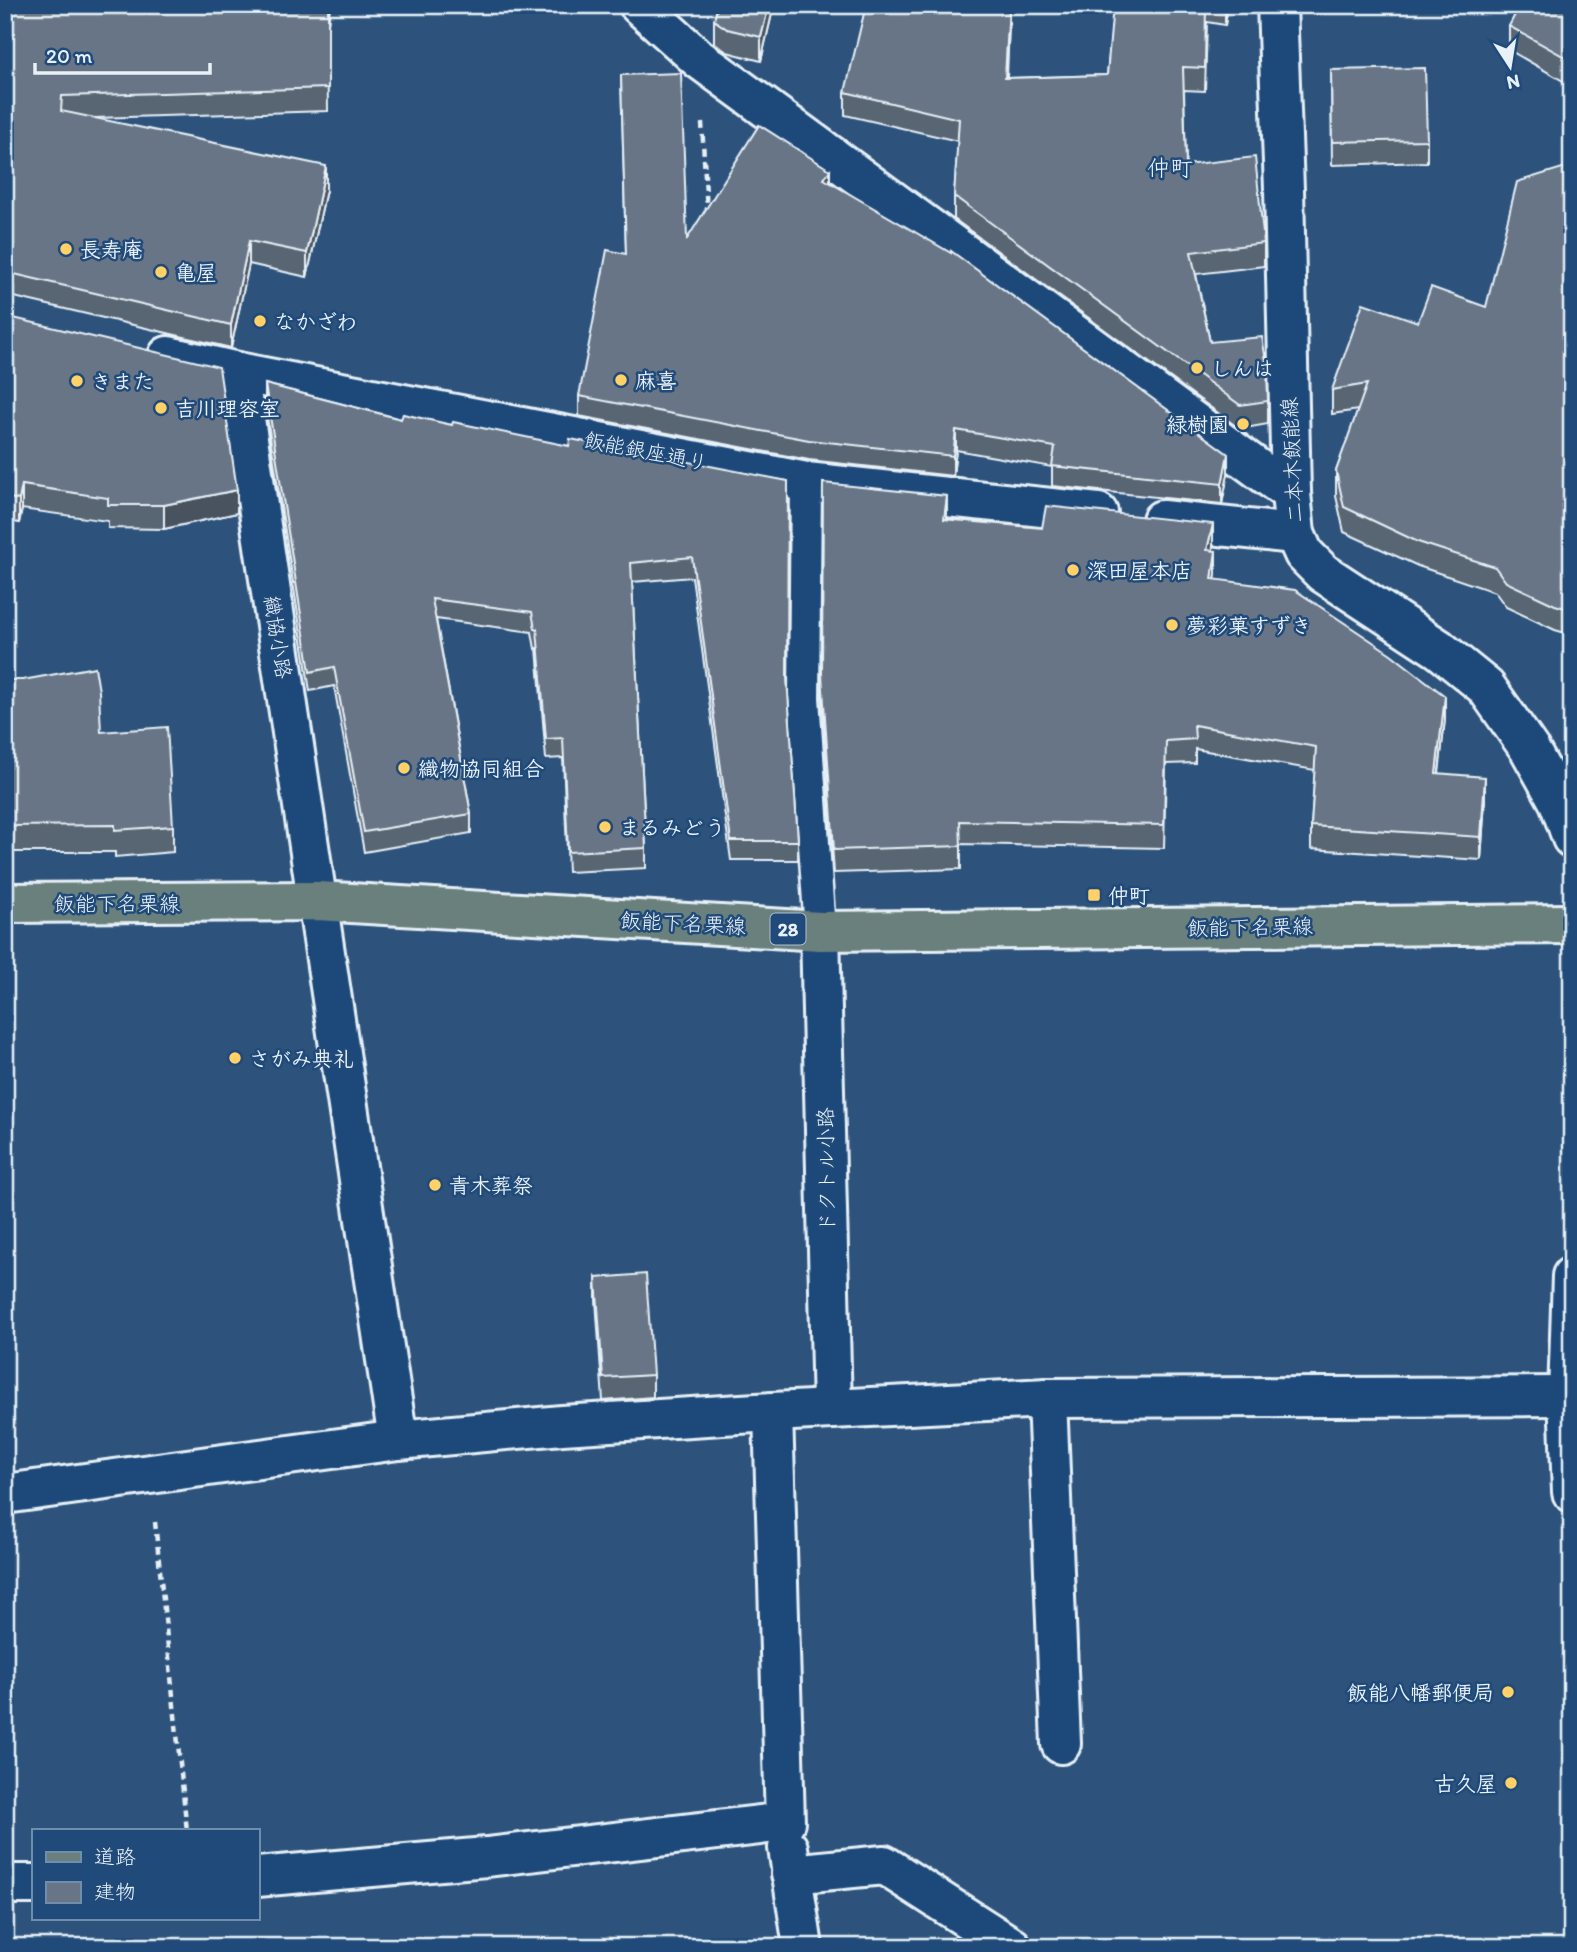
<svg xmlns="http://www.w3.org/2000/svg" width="1577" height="1952" viewBox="0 0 1577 1952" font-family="Itim,'Klee One',sans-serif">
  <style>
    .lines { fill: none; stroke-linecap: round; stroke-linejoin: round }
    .lane-casing { stroke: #e8f1f8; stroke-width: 35 }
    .street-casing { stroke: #e8f1f8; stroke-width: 44 }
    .secondary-casing { stroke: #e8f1f8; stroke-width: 44 }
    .primary-casing { stroke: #e8f1f8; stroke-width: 44 }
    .path { stroke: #e8f1f8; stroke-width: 4.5; stroke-dasharray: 7 5; stroke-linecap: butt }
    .lane { stroke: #1f4a7a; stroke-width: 30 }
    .street { stroke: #1f4a7a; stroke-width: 38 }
    .secondary { stroke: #1f4a7a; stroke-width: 38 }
    .primary { stroke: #6a807d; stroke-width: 38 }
    .wall { fill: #596573; stroke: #e8f1f8; stroke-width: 2 }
    .shaded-wall { fill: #48525e; stroke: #e8f1f8; stroke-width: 2 }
    .building { fill: #677586; stroke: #e8f1f8; stroke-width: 2 }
    .poi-dot { fill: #ffd166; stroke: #1f4a7a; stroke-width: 2.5 }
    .labels { text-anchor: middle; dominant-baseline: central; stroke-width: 5; stroke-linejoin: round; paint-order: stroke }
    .shield { fill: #1f4a7a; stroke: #acbfd2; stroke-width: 2 }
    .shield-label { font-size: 19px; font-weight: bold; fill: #e8f1f8 }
    .poi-label { font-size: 21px; font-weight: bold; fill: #e8f1f8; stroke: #1f4a7a; text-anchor: start }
    .street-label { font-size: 21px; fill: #e8f1f8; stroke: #1f4a7a }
    .neighbourhood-label { font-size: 23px; fill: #e8f1f8; stroke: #1f4a7a }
  </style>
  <rect width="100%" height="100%" fill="#2d537c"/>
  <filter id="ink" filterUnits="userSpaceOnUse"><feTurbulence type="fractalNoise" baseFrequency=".0143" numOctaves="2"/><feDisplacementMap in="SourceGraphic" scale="14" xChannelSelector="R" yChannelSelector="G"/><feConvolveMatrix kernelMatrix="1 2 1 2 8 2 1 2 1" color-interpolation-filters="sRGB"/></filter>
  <g filter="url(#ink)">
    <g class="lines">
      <defs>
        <path id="lane" d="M 806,482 L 804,698 L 820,931"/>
        <g id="street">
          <path d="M 639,5 L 699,59 L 1291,493"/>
          <path d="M 168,356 L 238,372 L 806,482 L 1098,513"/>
          <path d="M 238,372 L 398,1440"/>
          <path d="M 1162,520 L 1295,534"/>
          <path d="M 820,931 L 832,1409"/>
          <path d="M 1572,1276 L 1568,1396 L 1572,1492"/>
          <path d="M 1047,1398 L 1061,1744"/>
          <path d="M 5,1494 L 398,1440 L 562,1425 L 773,1412 L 1047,1398 L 1568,1396"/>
          <path d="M 788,1848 L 803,1947"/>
          <path d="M 791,1874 L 884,1865 L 1012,1947"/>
          <path d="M 257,1877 L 487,1857 L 785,1822 L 773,1412"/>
          <path d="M 5,1884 L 33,1884"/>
        </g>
        <path id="secondary" d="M 1277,5 L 1284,189 L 1291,493 L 1295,534 L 1304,554 L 1323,573 L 1439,649 L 1486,687 L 1530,750 L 1559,802 L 1572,838"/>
        <path id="primary" d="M 5,903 L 318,901 L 820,931 L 1572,924"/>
      </defs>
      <use href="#lane" class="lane-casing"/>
      <use href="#street" class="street-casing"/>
      <use href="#secondary" class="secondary-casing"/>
      <use href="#primary" class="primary-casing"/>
      <g class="path">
        <path d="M 702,123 L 707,212"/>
        <path d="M 155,1522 L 187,1831"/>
      </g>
      <use href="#lane" class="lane"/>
      <use href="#street" class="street"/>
      <use href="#secondary" class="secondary"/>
      <use href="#primary" class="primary"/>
    </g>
    <g class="wall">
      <path d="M 5,5 L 330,5 L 327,32 L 328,111 L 94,118 L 326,190 L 307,277 L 249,264 L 231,348 L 10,296 L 5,296 Z"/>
      <path d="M 718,5 L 774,5 L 761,61 L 727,52 L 714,43 L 714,20 Z"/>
      <path d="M 1034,5 L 1228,5 L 1225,25 L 1207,22 L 1205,91 L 1184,90 L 1186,165 L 1264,243 L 1264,266 L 1196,274 L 1210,342 L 1268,401 L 1268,424 L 1240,429 L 954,219 L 954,196 L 958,141 L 845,115 L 845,92 L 1009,23 L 1007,78 L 1107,75 L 1113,14 Z"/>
      <path d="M 1572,5 L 1572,86 L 1509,50 L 1509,26 Z"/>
      <path d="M 1331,70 L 1427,140 L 1427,162 L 1332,165 Z"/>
      <path d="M 621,75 L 687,239 L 830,183 L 1228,474 L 1222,504 L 1052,486 L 1052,467 L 956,450 L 953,476 L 809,460 L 579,416 L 579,396 L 626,254 Z"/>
      <path d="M 1572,165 L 1572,635 L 1555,630 L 1506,607 L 1495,592 L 1418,566 L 1344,532 L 1336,496 L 1336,471 L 1358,410 L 1332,414 L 1332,390 L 1418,322 L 1486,307 Z"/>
      <path d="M 5,316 L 237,513 L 164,529 L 108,528 L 108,521 L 22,509 L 19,523 L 5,520 Z"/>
      <path d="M 265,384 L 401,419 L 452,425 L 569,446 L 788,481 L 787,681 L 798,841 L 798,860 L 731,860 L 692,577 L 632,582 L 646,848 L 646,868 L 568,872 L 563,758 L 546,759 L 537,648 L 535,649 L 532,632 L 436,619 L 471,814 L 471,833 L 364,852 L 334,686 L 310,691 L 265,404 Z"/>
      <path d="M 823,483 L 947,519 L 1213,547 L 1212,550 L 1216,574 L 1215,579 L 1445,719 L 1439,774 L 1485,800 L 1481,860 L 1311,849 L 1311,826 L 1315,770 L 1195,749 L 1195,763 L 1166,764 L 1164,848 L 961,844 L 961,869 L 834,873 L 822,697 Z"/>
      <path d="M 5,680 L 101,732 L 173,826 L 173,852 L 115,857 L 115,852 L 5,852 Z"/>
      <path d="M 596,1278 L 653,1375 L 653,1397 L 603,1401 L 596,1300 Z"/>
    </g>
    <g class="shaded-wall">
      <path d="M 328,5 L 330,5 L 327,36 L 327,13 Z"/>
      <path d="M 769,5 L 774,5 L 761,61 L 761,37 Z"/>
      <path d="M 1009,5 L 1009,23 L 1005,101 L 1005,78 Z"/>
      <path d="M 1225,5 L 1228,5 L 1225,25 Z"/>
      <path d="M 326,166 L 326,190 L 307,277 L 307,253 Z"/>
      <path d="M 830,170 L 830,190 L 824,179 Z"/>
      <path d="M 249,241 L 249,264 L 231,348 L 231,325 Z"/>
      <path d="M 956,430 L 956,450 L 953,476 L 953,456 Z"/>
      <path d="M 1228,454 L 1228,474 L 1222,504 L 1222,484 Z"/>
      <path d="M 22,485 L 22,509 L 19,523 L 19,500 Z"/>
      <path d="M 237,490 L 237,513 L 164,529 L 164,505 Z"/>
      <path d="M 947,496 L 947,519 L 944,519 Z"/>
      <path d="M 1213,524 L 1213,547 L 1207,573 L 1207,550 Z"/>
      <path d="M 1216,551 L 1216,574 L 1212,602 L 1212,579 Z"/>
      <path d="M 1445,696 L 1445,719 L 1436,796 L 1436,773 Z"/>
      <path d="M 1485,777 L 1485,800 L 1481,860 L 1481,837 Z"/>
    </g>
    <g class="building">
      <path d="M 5,5 L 328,5 L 328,88 L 62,96 L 61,111 L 326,166 L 307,253 L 249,241 L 231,325 L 10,273 L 5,273 Z"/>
      <path d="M 718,5 L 769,5 L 761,37 L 727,29 L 714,20 Z"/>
      <path d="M 866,5 L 1009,5 L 1005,78 L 1107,75 L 1113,5 L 1206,5 L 1205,68 L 1183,67 L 1186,165 L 1255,157 L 1264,243 L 1191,252 L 1210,342 L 1262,337 L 1267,366 L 1268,401 L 1240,405 L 954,196 L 959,119 L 845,92 Z"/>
      <path d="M 1520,5 L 1547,5 L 1557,10 L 1559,5 L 1572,5 L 1572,61 L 1509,26 Z"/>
      <path d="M 1425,68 L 1427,140 L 1332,142 L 1331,70 Z"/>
      <path d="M 681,73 L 687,239 L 759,125 L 830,170 L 824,179 L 951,253 L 951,251 L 1228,454 L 1222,484 L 1052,466 L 1055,447 L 956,430 L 953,456 L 809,440 L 579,396 L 607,250 L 626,254 L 621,75 Z"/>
      <path d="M 1572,165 L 1572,610 L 1555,605 L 1506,582 L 1495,567 L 1418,542 L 1344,507 L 1336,471 L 1367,384 L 1332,390 L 1363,303 L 1418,322 L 1431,287 L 1486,307 L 1517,182 Z"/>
      <path d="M 5,316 L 219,367 L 237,490 L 164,505 L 108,505 L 108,498 L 22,485 L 19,500 L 5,497 Z"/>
      <path d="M 265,384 L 401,419 L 403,414 L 452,425 L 453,422 L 569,446 L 570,439 L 788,481 L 787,678 L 798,841 L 731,841 L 692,557 L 631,563 L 646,848 L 568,852 L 563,738 L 546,739 L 537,629 L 535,629 L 532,612 L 432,599 L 471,814 L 364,832 L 334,667 L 310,672 Z"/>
      <path d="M 823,483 L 947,496 L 944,519 L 1042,528 L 1046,506 L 1213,524 L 1207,550 L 1216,551 L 1212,579 L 1295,590 L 1391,654 L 1445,696 L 1436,773 L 1485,777 L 1481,837 L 1311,826 L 1316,747 L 1194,725 L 1195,739 L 1166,741 L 1164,825 L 960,821 L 961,846 L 834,850 L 822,674 Z"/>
      <path d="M 95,667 L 99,691 L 101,732 L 167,727 L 173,826 L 115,830 L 115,825 L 5,826 L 5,680 L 23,680 Z"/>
      <path d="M 646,1274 L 653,1375 L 603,1378 L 596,1278 Z"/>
    </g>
  </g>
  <g class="poi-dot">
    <circle cx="66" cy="249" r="7"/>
    <circle cx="161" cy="272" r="7"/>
    <circle cx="260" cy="321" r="7"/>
    <circle cx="1197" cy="368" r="7"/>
    <circle cx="621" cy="380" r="7"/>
    <circle cx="77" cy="381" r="7"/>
    <circle cx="161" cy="408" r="7"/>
    <circle cx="1243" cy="424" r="7"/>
    <circle cx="1073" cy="570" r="7"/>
    <circle cx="1172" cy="625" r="7"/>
    <circle cx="404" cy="768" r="7"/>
    <circle cx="605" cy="827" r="7"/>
    <rect x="1087" y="888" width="14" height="14" rx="3.5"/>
    <circle cx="235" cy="1058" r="7"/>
    <circle cx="435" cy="1185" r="7"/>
    <circle cx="1508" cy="1692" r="7"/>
    <circle cx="1511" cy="1783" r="7"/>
  </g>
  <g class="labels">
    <rect class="shield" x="770.5" y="913.5" width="35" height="31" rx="5"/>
    <g class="shield-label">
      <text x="788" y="929">28</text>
    </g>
    <g class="poi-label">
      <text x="80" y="249">長寿庵</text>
      <text x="175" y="272">亀屋</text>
      <text x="274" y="321">なかざわ</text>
      <text x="1211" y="368">しんは</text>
      <text x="635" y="380">麻喜</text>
      <text x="91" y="381">きまた</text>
      <text x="175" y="408">吉川理容室</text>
      <text x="1229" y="424" text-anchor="end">緑樹園</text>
      <text x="1087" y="570">深田屋本店</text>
      <text x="1186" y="625">夢彩菓すずき</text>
      <text x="418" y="768">織物協同組合</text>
      <text x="619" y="827">まるみどう</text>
      <text x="1108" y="895">仲町</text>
      <text x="249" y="1058">さがみ典礼</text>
      <text x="449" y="1185">青木葬祭</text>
      <text x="1494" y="1692" text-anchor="end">飯能八幡郵便局</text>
      <text x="1497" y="1783" text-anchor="end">古久屋</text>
    </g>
    <g class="street-label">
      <text transform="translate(646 451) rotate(11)">飯能銀座通り</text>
      <text transform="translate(1292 460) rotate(-93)">二本木飯能線</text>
      <text transform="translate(278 637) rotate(81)">織協小路</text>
      <text x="117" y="903">飯能下名栗線</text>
      <text transform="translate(683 923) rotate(3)">飯能下名栗線</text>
      <text transform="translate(1250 927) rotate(-1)">飯能下名栗線</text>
      <text transform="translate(826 1170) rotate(-91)">ドクトル小路</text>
    </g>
    <g class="neighbourhood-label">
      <text x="1170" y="168">仲町</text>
    </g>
  </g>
  <rect width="1577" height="1952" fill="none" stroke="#1f4a7a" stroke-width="28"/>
  <rect x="14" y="14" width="1549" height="1924" fill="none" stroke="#e8f1f8" stroke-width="2.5" filter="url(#ink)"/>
  <rect x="32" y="1829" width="228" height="91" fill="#1f4a7a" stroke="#6f8dac" stroke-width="2"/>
  <rect x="46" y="1852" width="35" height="10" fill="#6a807d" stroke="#6f8dac" stroke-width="2"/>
  <text x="94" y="1864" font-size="21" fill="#e8f1f8">道路</text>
  <rect x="46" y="1882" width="35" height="21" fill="#677586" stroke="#6f8dac" stroke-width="2"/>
  <text x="94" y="1899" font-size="21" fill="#e8f1f8">建物</text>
  <g transform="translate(1510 66) rotate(168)" stroke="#1f4a7a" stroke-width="5" paint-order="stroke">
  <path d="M0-5L12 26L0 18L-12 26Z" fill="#e8f1f8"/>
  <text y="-10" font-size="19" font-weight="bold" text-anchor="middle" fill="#e8f1f8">N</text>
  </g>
  <path d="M35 63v10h175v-10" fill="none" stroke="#e8f1f8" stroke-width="3.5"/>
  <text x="46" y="63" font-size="21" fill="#e8f1f8" stroke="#1f4a7a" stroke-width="5" paint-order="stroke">20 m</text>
</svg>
